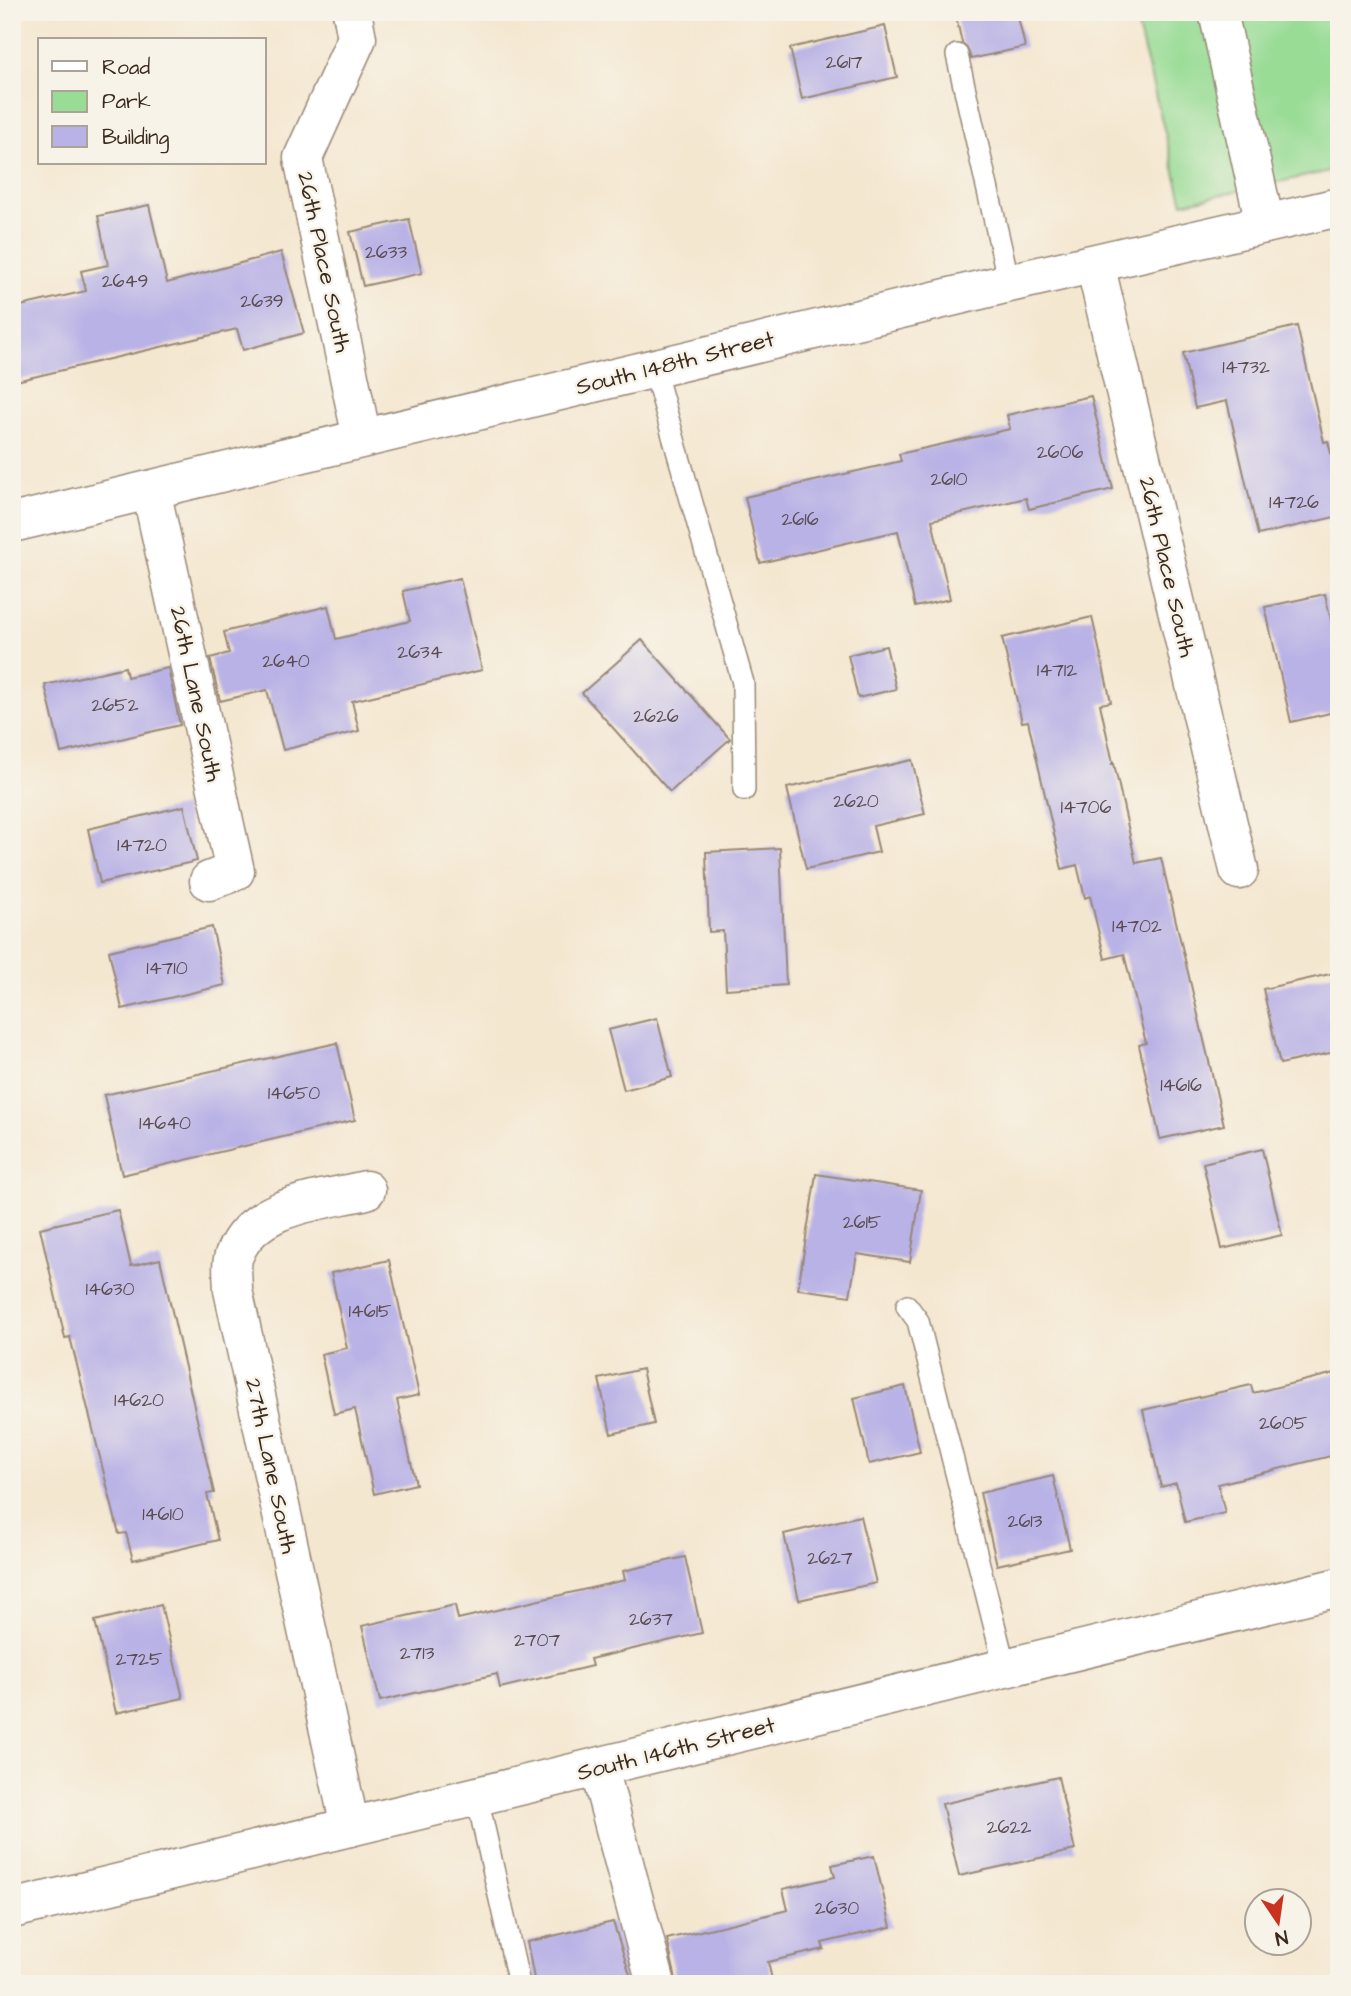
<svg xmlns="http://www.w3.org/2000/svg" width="1351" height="1996" viewBox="0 0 1351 1996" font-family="'Architects Daughter',sans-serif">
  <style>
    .green { fill: #98dc95; stroke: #6a835a; stroke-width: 2 }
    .building { fill: #b9b2e6 }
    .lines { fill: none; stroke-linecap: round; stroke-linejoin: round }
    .service-casing { stroke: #988877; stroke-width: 24 }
    .minor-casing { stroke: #988877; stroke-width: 41 }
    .service { stroke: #fff; stroke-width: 21 }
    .minor { stroke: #fff; stroke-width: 38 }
    .labels { text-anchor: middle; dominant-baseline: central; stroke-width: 5; stroke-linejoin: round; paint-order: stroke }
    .number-label { font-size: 19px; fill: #5a4c50 }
    .street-label { font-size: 23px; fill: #3b2a1e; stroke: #f7f3e8 }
  </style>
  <rect width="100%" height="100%" fill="#f7f3e8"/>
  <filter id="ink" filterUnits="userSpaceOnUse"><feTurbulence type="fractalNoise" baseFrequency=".0143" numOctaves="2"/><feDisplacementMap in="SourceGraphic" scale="14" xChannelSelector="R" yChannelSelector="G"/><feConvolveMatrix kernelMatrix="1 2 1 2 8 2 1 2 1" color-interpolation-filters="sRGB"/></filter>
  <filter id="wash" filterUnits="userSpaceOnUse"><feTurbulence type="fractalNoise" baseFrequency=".00686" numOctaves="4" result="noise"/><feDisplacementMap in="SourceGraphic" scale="28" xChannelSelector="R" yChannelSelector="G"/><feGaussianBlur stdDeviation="1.57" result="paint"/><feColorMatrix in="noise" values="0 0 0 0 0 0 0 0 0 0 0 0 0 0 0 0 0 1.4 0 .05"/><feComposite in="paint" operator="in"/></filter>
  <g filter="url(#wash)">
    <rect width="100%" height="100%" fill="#f4e7d0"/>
    <path class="green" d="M 1134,12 L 1339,12 L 1339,169 L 1183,203 Z"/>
    <g id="blocks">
      <g class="building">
        <path d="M 955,12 L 1017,12 L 1025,47 L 971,59 L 967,47 L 962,43 Z"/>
        <path d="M 885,26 L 897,77 L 802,99 L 790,48 Z"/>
        <path d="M 149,205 L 167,283 L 281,252 L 304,333 L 243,350 L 237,329 L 12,382 L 12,308 L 86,291 L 81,271 L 108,265 L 98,216 Z"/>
        <path d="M 409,219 L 422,273 L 363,286 L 350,232 Z"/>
        <path d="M 1297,326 L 1324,442 L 1328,441 L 1339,487 L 1339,516 L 1258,535 L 1227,401 L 1195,408 L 1183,353 Z"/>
        <path d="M 1091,396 L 1113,489 L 1029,509 L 1026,498 L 932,520 L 950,599 L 915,607 L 898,531 L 760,563 L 745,497 L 901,461 L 899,454 L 1010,429 L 1007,415 Z"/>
        <path d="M 460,578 L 482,670 L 352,701 L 359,731 L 283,750 L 267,690 L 220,701 L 210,658 L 229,653 L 224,632 L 328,606 L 336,639 L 410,621 L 403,591 Z"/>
        <path d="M 1325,594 L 1339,655 L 1339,711 L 1291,722 L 1265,607 Z"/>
        <path d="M 1092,617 L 1111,702 L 1100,704 L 1113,763 L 1111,764 L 1114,764 L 1136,863 L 1161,858 L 1224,1125 L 1160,1139 L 1139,1045 L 1146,1043 L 1124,954 L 1105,959 L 1090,896 L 1085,898 L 1077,865 L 1062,869 L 1028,721 L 1022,722 L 1002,638 Z"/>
        <path d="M 642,640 L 730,739 L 670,792 L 582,693 Z"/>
        <path d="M 886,646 L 896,689 L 858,698 L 848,655 Z"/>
        <path d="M 125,667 L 127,677 L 168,668 L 180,725 L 61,753 L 45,685 Z"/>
        <path d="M 912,760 L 925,814 L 873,826 L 879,852 L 806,869 L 787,788 Z"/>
        <path d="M 184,806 L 197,861 L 100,883 L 88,829 Z"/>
        <path d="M 780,848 L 786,985 L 726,989 L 723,931 L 709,932 L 706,852 Z"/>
        <path d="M 212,927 L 225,985 L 122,1009 L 109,951 Z"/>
        <path d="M 1339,972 L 1339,1051 L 1280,1064 L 1263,989 Z"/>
        <path d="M 657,1018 L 672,1077 L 624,1090 L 608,1030 Z"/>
        <path d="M 337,1043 L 355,1120 L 122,1175 L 104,1095 Z"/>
        <path d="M 1262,1149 L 1282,1235 L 1222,1249 L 1203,1163 Z"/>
        <path d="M 816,1174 L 921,1190 L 910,1262 L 857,1254 L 850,1296 L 798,1289 Z"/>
        <path d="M 118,1210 L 131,1266 L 160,1259 L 214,1493 L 207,1494 L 218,1540 L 133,1560 L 126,1533 L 119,1534 L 70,1337 L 65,1338 L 40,1228 Z"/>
        <path d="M 389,1260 L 419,1395 L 397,1400 L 416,1484 L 374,1494 L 355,1409 L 334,1414 L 321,1354 L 347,1348 L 331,1273 Z"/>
        <path d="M 642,1369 L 654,1424 L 611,1434 L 599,1379 Z"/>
        <path d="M 1339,1372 L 1339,1454 L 1218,1484 L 1225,1513 L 1185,1522 L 1176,1483 L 1161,1487 L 1143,1410 L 1251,1385 L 1253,1393 Z"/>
        <path d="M 905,1386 L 920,1452 L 869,1464 L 854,1398 Z"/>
        <path d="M 1053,1476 L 1070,1549 L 997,1565 L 980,1493 Z"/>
        <path d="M 860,1516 L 876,1583 L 799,1600 L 784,1534 Z"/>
        <path d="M 685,1557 L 702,1633 L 590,1659 L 592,1666 L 500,1688 L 497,1674 L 380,1701 L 362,1626 L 455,1605 L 458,1619 L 625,1580 L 623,1571 Z"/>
        <path d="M 161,1605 L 183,1698 L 116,1713 L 95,1621 Z"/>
        <path d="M 1058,1777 L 1075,1850 L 959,1876 L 942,1804 Z"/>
        <path d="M 874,1856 L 891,1927 L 822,1943 L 824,1949 L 768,1962 L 773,1984 L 677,1984 L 667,1939 L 788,1910 L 783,1889 L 835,1877 L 832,1865 Z"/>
        <path d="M 613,1922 L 633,1984 L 535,1984 L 527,1942 Z"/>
      </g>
    </g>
  </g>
  <g filter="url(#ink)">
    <use href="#blocks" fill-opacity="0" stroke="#988877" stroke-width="2"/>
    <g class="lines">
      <defs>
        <g id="service">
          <path d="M 957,55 L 1009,283"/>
          <path d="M 654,369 L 743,683 L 744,790"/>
          <path d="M 907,1306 L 918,1321 L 1005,1668"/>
          <path d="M 477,1797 L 519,1984"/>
        </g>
        <g id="minor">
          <path d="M 352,12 L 357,38 L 303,158 L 362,438"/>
          <path d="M 1218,12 L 1265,224"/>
          <path d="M 1095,264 L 1239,870"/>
          <path d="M 151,490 L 235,871 L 209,881"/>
          <path d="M 12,523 L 1009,283 L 1339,207"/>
          <path d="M 599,1768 L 656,1984"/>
          <path d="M 350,1827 L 233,1290 C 233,1279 230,1263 235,1253 C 255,1204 321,1201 366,1190"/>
          <path d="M 12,1909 L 1339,1587"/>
        </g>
      </defs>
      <use href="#service" class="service-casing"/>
      <use href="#minor" class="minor-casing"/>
      <use href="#service" class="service"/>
      <use href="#minor" class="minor"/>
    </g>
  </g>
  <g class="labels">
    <g class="number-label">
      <text x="844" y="62">2617</text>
      <text x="386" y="252">2633</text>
      <text x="125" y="281">2649</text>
      <text x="262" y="301">2639</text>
      <text x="1246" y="367">14732</text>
      <text x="1060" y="452">2606</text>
      <text x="949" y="479">2610</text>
      <text x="1294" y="502">14726</text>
      <text x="800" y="519">2616</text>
      <text x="420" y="652">2634</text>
      <text x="286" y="661">2640</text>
      <text x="1057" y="670">14712</text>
      <text x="115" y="705">2652</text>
      <text x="656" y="716">2626</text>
      <text x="856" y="801">2620</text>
      <text x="1086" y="807">14706</text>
      <text x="142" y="845">14720</text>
      <text x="1137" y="926">14702</text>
      <text x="167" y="968">14710</text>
      <text x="1181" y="1085">14616</text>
      <text x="294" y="1093">14650</text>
      <text x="165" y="1123">14640</text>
      <text x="862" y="1222">2615</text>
      <text x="110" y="1289">14630</text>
      <text x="370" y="1311">14615</text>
      <text x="139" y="1400">14620</text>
      <text x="1283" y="1423">2605</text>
      <text x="163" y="1514">14610</text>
      <text x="1025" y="1521">2613</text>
      <text x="830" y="1558">2627</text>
      <text x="651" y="1619">2637</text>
      <text x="537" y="1640">2707</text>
      <text x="417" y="1653">2713</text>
      <text x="139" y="1659">2725</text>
      <text x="1009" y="1827">2622</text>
      <text x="837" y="1908">2630</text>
    </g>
    <g class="street-label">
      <text transform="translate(324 262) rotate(78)">26th Place South</text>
      <text transform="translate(675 363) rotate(-14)">South 148th Street</text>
      <text transform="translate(1167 567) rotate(77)">26th Place South</text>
      <text transform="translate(196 694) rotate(78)">26th Lane South</text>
      <text transform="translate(271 1466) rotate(78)">27th Lane South</text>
      <text transform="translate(676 1749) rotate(-14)">South 146th Street</text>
    </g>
  </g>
  <rect width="1351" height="1996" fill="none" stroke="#f7f3e8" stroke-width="42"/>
  <rect x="38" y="38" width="228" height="126" fill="#f7f3e8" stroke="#aca397" stroke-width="2"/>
  <rect x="52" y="61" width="35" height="10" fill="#ffffff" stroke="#aca397" stroke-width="2"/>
  <text x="102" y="74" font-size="21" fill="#3b2a1e">Road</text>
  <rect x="52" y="91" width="35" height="21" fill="#98dc95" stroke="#aca397" stroke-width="2"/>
  <text x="102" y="108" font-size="21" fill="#3b2a1e">Park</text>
  <rect x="52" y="126" width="35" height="21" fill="#b9b2e6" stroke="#aca397" stroke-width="2"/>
  <text x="102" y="144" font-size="21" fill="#3b2a1e">Building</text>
  <g transform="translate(1278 1922) rotate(167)"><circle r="33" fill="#f7f3e8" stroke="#aca397" stroke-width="2"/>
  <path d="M0-5L12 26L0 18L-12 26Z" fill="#c8321e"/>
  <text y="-10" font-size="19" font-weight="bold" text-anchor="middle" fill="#3b2a1e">N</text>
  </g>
</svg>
